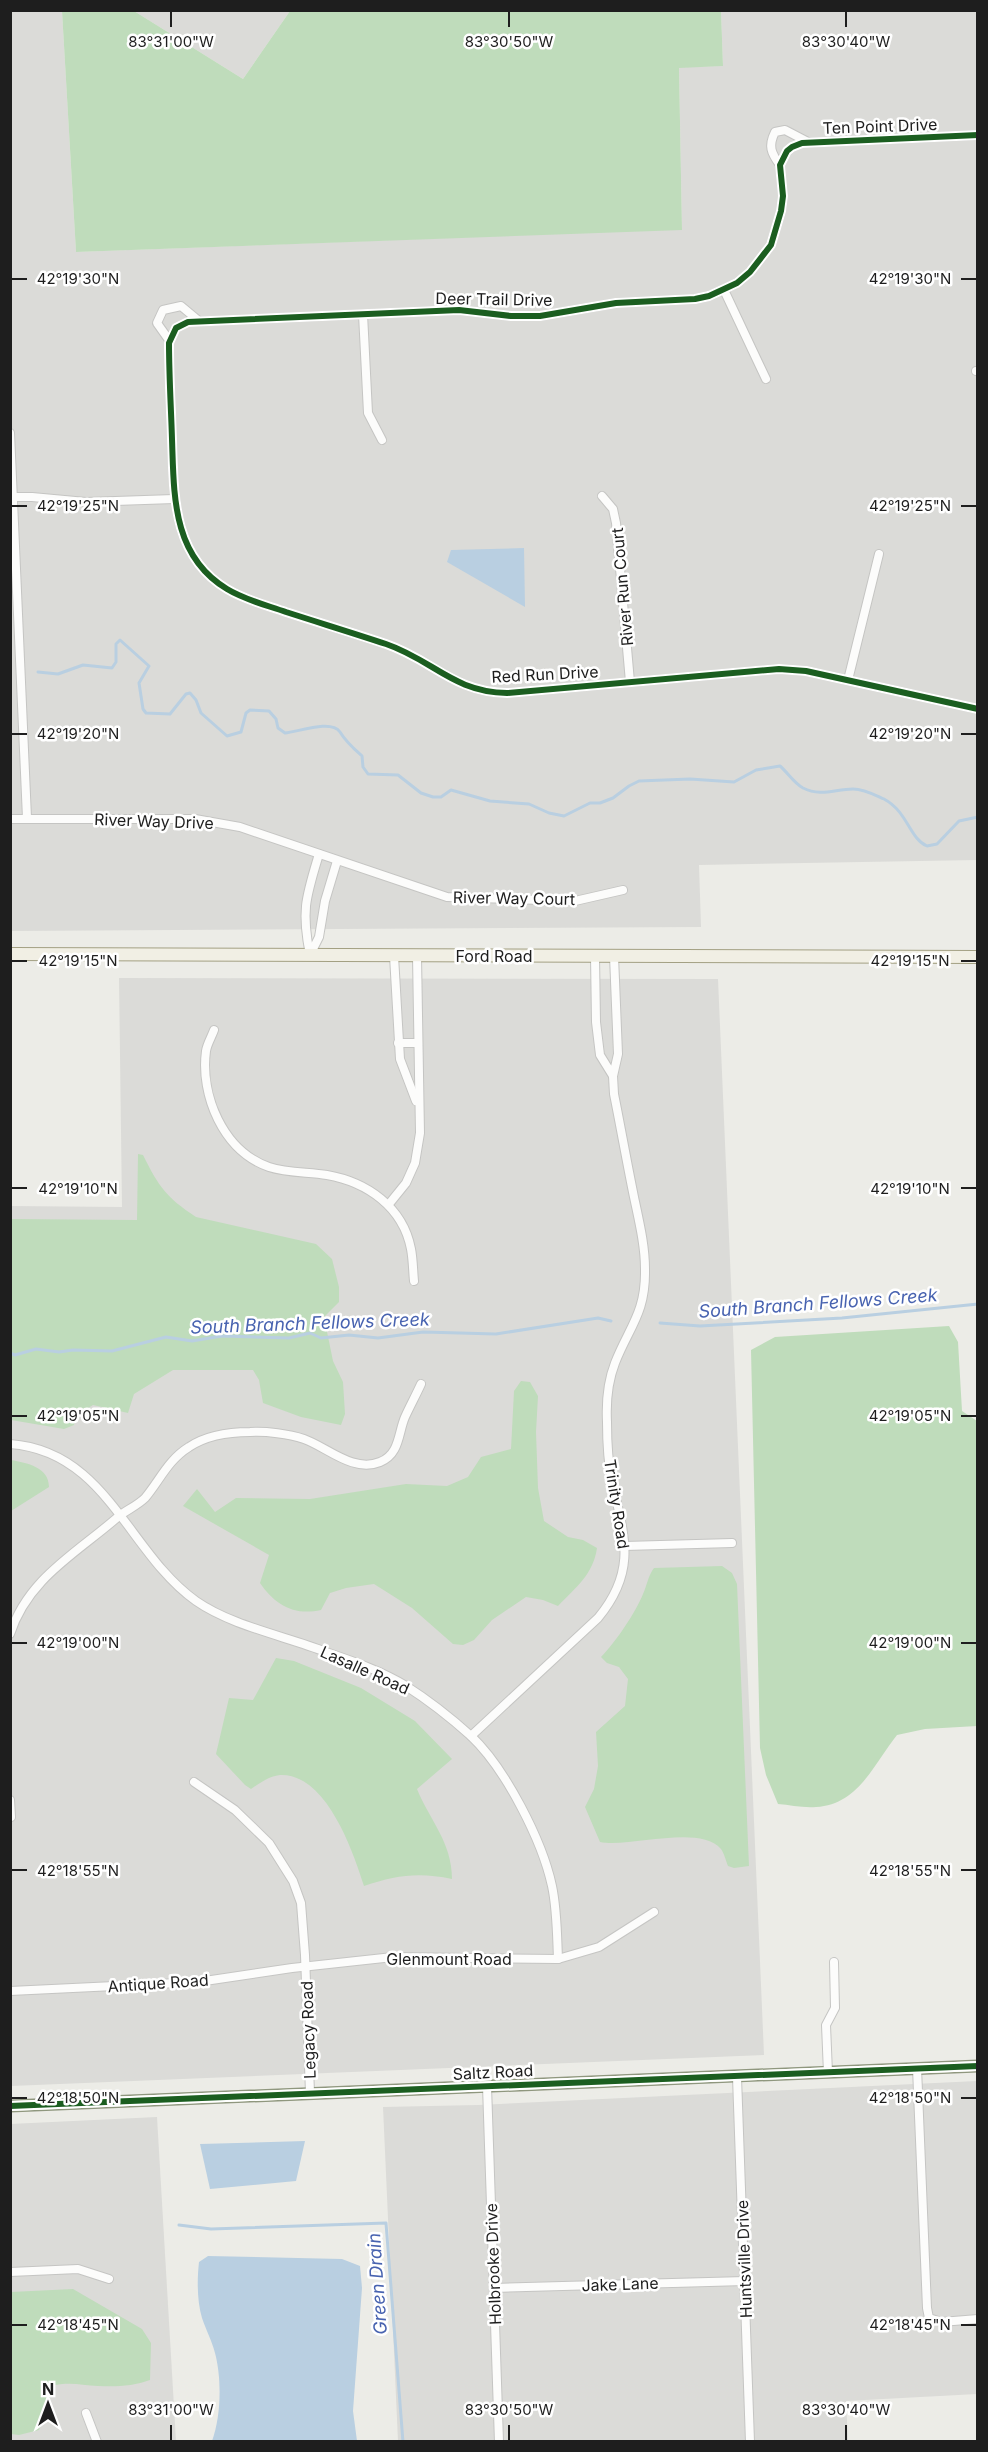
<svg xmlns="http://www.w3.org/2000/svg" width="988" height="2452" viewBox="0 0 988 2452" font-family="Inter,sans-serif">
  <style>
    .residential { fill: #dbdbd8 }
    .forest { fill: #bfdcbb }
    .water { fill: #b9cfe1 }
    .lines { fill: none; stroke-linecap: round; stroke-linejoin: round }
    .stream { stroke: #b9cfe1; stroke-width: 3 }
    .street-casing { stroke: #c5c5c3; stroke-width: 10 }
    .secondary-casing { stroke: #8f977e; stroke-width: 13 }
    .primary-casing { stroke: #a3a083; stroke-width: 14 }
    .street { stroke: #fcfcfb; stroke-width: 8 }
    .secondary { stroke: #f0f3ea; stroke-width: 10 }
    .primary { stroke: #f1efe4; stroke-width: 12 }
    .cycleway-casing { stroke: #fff; stroke-width: 10 }
    .cycleway { stroke: #1b5e20; stroke-width: 6 }
    .ticks { fill: none; stroke: #1e1e1e; stroke-width: 2 }
    .labels { text-anchor: middle; dominant-baseline: central; stroke-width: 5; stroke-linejoin: round; paint-order: stroke }
    .street-label { font-size: 16px; fill: #1e1e1e; stroke: #fff }
    .water-label { font-size: 18px; font-style: italic; fill: #4863b0; stroke: #fff }
    .ticks-label { font-size: 15px; text-anchor: middle; fill: #1e1e1e; stroke: #fff; stroke-width: 5; stroke-linejoin: round; paint-order: stroke }
  </style>
  <rect width="100%" height="100%" fill="#ecece7"/>
  <g class="residential">
    <path d="M 10,11 L 62,11 L 76,252 L 682,229 L 679,67 L 723,66 L 721,11 L 977,11 L 977,860 L 699,865 L 701,927 L 11,931 Z"/>
    <path d="M 134,11 L 290,11 L 243,79 Z"/>
    <path d="M 119,978 L 718,979 L 764,2055 L 11,2086 L 10,1206 L 122,1207 Z"/>
    <path d="M 977,2081 L 977,2394 L 846,2401 L 848,2441 L 398,2441 L 383,2107 L 478,2105 Z"/>
    <path d="M 157,2117 L 176,2441 L 11,2441 L 10,2124 Z"/>
  </g>
  <g class="forest">
    <path d="M 62,11 L 134,11 L 243,79 L 290,11 L 721,11 L 723,66 L 679,68 L 682,230 L 76,252 Z"/>
    <path d="M 138,1154 L 143,1155 C 159,1187 166,1197 196,1217 L 316,1244 L 332,1259 L 339,1287 L 339,1302 L 324,1317 L 333,1361 L 343,1382 L 345,1414 L 341,1425 L 301,1417 L 263,1403 L 259,1380 L 253,1370 L 173,1370 L 134,1394 L 128,1413 L 93,1405 L 77,1415 L 74,1425 L 64,1429 L 11,1420 L 11,1219 L 137,1220 Z"/>
    <path d="M 949,1326 L 958,1342 L 962,1411 L 977,1421 L 977,1726 L 925,1729 L 897,1735 C 874,1764 858,1805 816,1807 C 803,1808 790,1805 778,1804 L 766,1775 L 760,1748 L 751,1350 L 775,1337 Z"/>
    <path d="M 521,1381 L 530,1382 L 538,1396 L 536,1432 L 538,1488 L 544,1521 L 568,1537 L 583,1540 L 597,1548 C 593,1575 576,1587 558,1606 L 543,1600 L 526,1597 L 492,1620 L 474,1640 L 463,1645 L 453,1644 L 412,1608 L 374,1584 L 346,1588 L 330,1593 L 321,1610 C 294,1616 275,1605 260,1583 L 269,1555 L 183,1506 L 197,1489 L 215,1512 L 236,1498 L 310,1499 L 406,1484 L 447,1486 L 468,1477 L 481,1457 L 511,1449 L 514,1391 Z"/>
    <path d="M 11,1460 C 27,1463 49,1467 49,1487 L 11,1511 Z"/>
    <path d="M 722,1566 L 732,1573 L 737,1584 L 749,1866 L 734,1868 L 728,1866 C 726,1861 724,1853 721,1849 C 699,1824 630,1848 600,1842 L 585,1807 L 594,1789 L 598,1766 L 596,1732 L 625,1706 L 628,1679 L 619,1667 L 607,1663 L 601,1657 C 615,1643 636,1612 643,1594 C 647,1585 648,1576 654,1568 Z"/>
    <path d="M 276,1658 L 294,1661 L 361,1688 L 415,1721 L 452,1759 L 417,1789 C 430,1821 452,1842 452,1879 C 419,1872 396,1875 364,1886 C 353,1851 326,1773 280,1775 C 269,1776 260,1783 251,1789 L 245,1785 L 216,1754 L 229,1698 L 253,1700 Z"/>
    <path d="M 73,2289 L 142,2329 L 151,2343 L 150,2380 C 134,2386 116,2387 98,2386 C 82,2385 71,2382 55,2385 C 48,2400 46,2415 39,2430 L 19,2435 L 11,2434 L 11,2292 Z"/>
  </g>
  <g class="water">
    <path d="M 524,548 L 525,607 L 447,562 L 451,550 Z"/>
    <path d="M 305,2141 L 296,2181 L 210,2189 L 200,2144 Z"/>
    <path d="M 208,2256 L 342,2259 L 360,2266 L 362,2288 L 353,2411 L 357,2441 L 212,2441 C 221,2417 222,2379 215,2353 C 212,2341 206,2330 202,2318 C 197,2301 197,2280 199,2262 Z"/>
  </g>
  <g class="lines">
    <g class="stream">
      <path d="M 38,672 L 58,674 L 83,665 L 112,668 L 116,662 L 116,644 L 120,640 L 149,666 L 139,683 L 143,709 L 146,713 L 170,714 L 186,694 L 190,693 L 196,700 L 201,713 L 227,736 L 241,732 L 246,713 L 250,710 L 269,711 L 276,719 L 278,728 L 285,733 C 298,732 331,719 340,732 C 346,742 353,748 362,756 L 363,767 L 368,774 L 398,775 L 421,793 L 433,797 L 441,797 L 451,790 L 490,801 L 529,804 L 549,813 L 564,816 L 590,803 L 600,803 L 613,798 L 629,786 L 639,781 L 690,779 L 734,782 L 756,770 L 780,766 C 788,773 794,783 803,788 C 821,797 835,789 853,789 C 864,789 875,795 884,799 C 908,812 909,838 927,846 L 937,844 L 959,821 L 978,817"/>
      <path d="M 660,1323 L 700,1326 L 842,1318 L 978,1304"/>
      <path d="M 10,1353 L 15,1355 L 36,1349 L 59,1352 L 73,1350 L 112,1351 L 166,1337 L 192,1341 L 222,1336 L 289,1338 L 310,1333 L 321,1338 L 349,1335 L 378,1338 L 423,1332 L 496,1334 L 598,1318 L 611,1321"/>
      <path d="M 179,2225 L 211,2229 L 386,2223 L 403,2442"/>
    </g>
    <defs>
      <g id="street">
        <path d="M 978,135 L 802,143 L 792,147 L 787,151 L 780,165 L 783,196 L 781,211 L 771,245 L 750,272 L 737,283 L 709,296 L 695,299 L 616,303 L 540,316 L 511,316 L 459,310 L 188,322 L 176,328 L 169,343 C 169,375 171,407 172,439 C 174,495 172,556 227,589 C 245,600 266,605 286,612 C 320,623 353,633 386,644 C 433,660 453,692 507,693 L 779,669 L 806,671 L 978,709"/>
        <path d="M 780,165 C 771,153 768,146 775,132 L 785,130 L 808,142"/>
        <path d="M 724,290 L 766,379"/>
        <path d="M 363,314 L 368,413 L 382,440"/>
        <path d="M 169,340 L 157,323 L 163,310 L 181,306 L 199,321"/>
        <path d="M 976,371 L 978,371"/>
        <path d="M 10,433 L 27,818"/>
        <path d="M 602,496 L 613,509 L 616,523 L 630,682"/>
        <path d="M 11,497 L 32,497 L 86,502 L 174,499"/>
        <path d="M 848,680 L 879,554"/>
        <path d="M 10,819 L 195,819 L 240,827 L 447,897 L 575,901 L 623,890"/>
        <path d="M 310,955 C 301,910 306,897 319,854"/>
        <path d="M 310,955 L 319,937 L 325,901 L 337,861"/>
        <path d="M 394,956 L 400,1059 L 416,1101"/>
        <path d="M 595,956 L 596,1022 L 600,1055 L 613,1076 L 618,1054 L 614,956"/>
        <path d="M 214,1030 C 212,1036 207,1044 206,1051 C 200,1095 223,1151 269,1167 C 287,1173 308,1172 327,1175 C 367,1182 403,1207 411,1249 C 413,1259 413,1271 414,1281"/>
        <path d="M 398,1043 L 417,1043"/>
        <path d="M 389,1204 L 406,1183 L 415,1163 L 420,1133 L 417,956"/>
        <path d="M 10,1444 C 107,1451 128,1553 196,1601 C 232,1626 285,1636 326,1652 C 352,1661 382,1671 406,1686 C 428,1700 451,1718 471,1736 C 505,1768 542,1840 552,1886 C 557,1909 557,1935 558,1959"/>
        <path d="M 625,1546 L 732,1543"/>
        <path d="M 10,1634 C 28,1578 77,1553 119,1516 C 127,1510 138,1505 145,1498 C 160,1480 168,1460 189,1447 C 207,1435 229,1432 250,1432 C 266,1431 289,1434 304,1439 C 327,1447 353,1473 380,1462 C 400,1454 398,1433 405,1417 C 410,1406 416,1395 421,1384"/>
        <path d="M 471,1736 L 598,1618 C 638,1570 624,1535 612,1481 C 608,1462 607,1441 607,1422 C 606,1402 608,1381 615,1363 C 629,1327 646,1313 645,1269 C 645,1245 639,1221 634,1197 C 627,1163 621,1129 614,1094 L 613,1076"/>
        <path d="M 194,1782 L 235,1810 L 269,1843 L 293,1881 L 301,1903 L 305,1955 L 310,2093"/>
        <path d="M 10,1800 L 11,1817"/>
        <path d="M 10,1991 L 198,1982 L 292,1968 L 393,1957 L 558,1959 L 599,1947 L 654,1912"/>
        <path d="M 917,2068 L 927,2308 L 929,2318 L 941,2322 L 978,2319"/>
        <path d="M 828,2073 L 826,2025 L 835,2008 L 834,1962"/>
        <path d="M 737,2077 L 750,2442"/>
        <path d="M 487,2086 L 499,2442"/>
        <path d="M 10,2272 L 78,2269 L 109,2279"/>
        <path d="M 494,2288 L 745,2281"/>
        <path d="M 86,2413 L 97,2442"/>
      </g>
      <path id="secondary" d="M 10,2106 L 978,2066"/>
      <path id="primary" d="M 10,954 L 978,957"/>
    </defs>
    <use href="#street" class="street-casing"/>
    <use href="#secondary" class="secondary-casing"/>
    <use href="#primary" class="primary-casing"/>
    <use href="#street" class="street"/>
    <use href="#secondary" class="secondary"/>
    <use href="#primary" class="primary"/>
    <defs>
      <g id="cycleway">
        <path d="M 978,135 L 802,143 L 792,147 L 787,151 L 780,165 L 783,196 L 781,211 L 771,245 L 750,272 L 737,283 L 709,296 L 695,299 L 616,303 L 540,316 L 511,316 L 459,310 L 188,322 L 176,328 L 169,343 C 169,375 171,407 172,439 C 174,495 172,556 227,589 C 245,600 266,605 286,612 C 320,623 353,633 386,644 C 433,660 453,692 507,693 L 779,669 L 806,671 L 978,709"/>
        <path d="M 10,2106 L 978,2066"/>
      </g>
    </defs>
    <use href="#cycleway" class="cycleway-casing"/>
    <use href="#cycleway" class="cycleway"/>
  </g>
  <path class="ticks" d="M 171,12 L 171,27M 509,12 L 509,27M 846,12 L 846,27M 12,279 L 27,279M 961,279 L 976,279M 12,506 L 27,506M 961,506 L 976,506M 12,734 L 27,734M 961,734 L 976,734M 12,961 L 27,961M 961,961 L 976,961M 12,1188 L 27,1188M 961,1188 L 976,1188M 12,1416 L 27,1416M 961,1416 L 976,1416M 12,1643 L 27,1643M 961,1643 L 976,1643M 12,1870 L 27,1870M 961,1870 L 976,1870M 12,2098 L 27,2098M 961,2098 L 976,2098M 12,2325 L 27,2325M 961,2325 L 976,2325M 171,2425 L 171,2440M 509,2425 L 509,2440M 846,2425 L 846,2440"/>
  <g class="labels">
    <g class="street-label">
      <text transform="translate(880 126) rotate(-2)">Ten Point Drive</text>
      <text transform="translate(494 299) rotate(1)">Deer Trail Drive</text>
      <text transform="translate(622 587) rotate(-95)">River Run Court</text>
      <text transform="translate(545 674) rotate(-3)">Red Run Drive</text>
      <text transform="translate(154 821) rotate(2)">River Way Drive</text>
      <text transform="translate(514 898) rotate(1)">River Way Court</text>
      <text x="494" y="956">Ford Road</text>
      <text transform="translate(617 1504) rotate(81)">Trinity Road</text>
      <text transform="translate(365 1670) rotate(24)">Lasalle Road</text>
      <text x="449" y="1959">Glenmount Road</text>
      <text transform="translate(158 1983) rotate(-4)">Antique Road</text>
      <text transform="translate(308 2030) rotate(-92)">Legacy Road</text>
      <text transform="translate(493 2072) rotate(-3)">Saltz Road</text>
      <text transform="translate(744 2259) rotate(-92)">Huntsville Drive</text>
      <text transform="translate(493 2264) rotate(-92)">Holbrooke Drive</text>
      <text transform="translate(620 2284) rotate(-2)">Jake Lane</text>
    </g>
    <g class="water-label">
      <text transform="translate(818 1303) rotate(-4)">South Branch Fellows Creek</text>
      <text transform="translate(310 1323) rotate(-2)">South Branch Fellows Creek</text>
      <text transform="translate(377 2284) rotate(-94)">Green Drain</text>
    </g>
  </g>
  <g class="ticks-label">
    <text x="171" y="47">83°31'00"W</text>
    <text x="509" y="47">83°30'50"W</text>
    <text x="846" y="47">83°30'40"W</text>
    <text x="78" y="284">42°19'30"N</text>
    <text x="910" y="284">42°19'30"N</text>
    <text x="78" y="511">42°19'25"N</text>
    <text x="910" y="511">42°19'25"N</text>
    <text x="78" y="739">42°19'20"N</text>
    <text x="910" y="739">42°19'20"N</text>
    <text x="78" y="966">42°19'15"N</text>
    <text x="910" y="966">42°19'15"N</text>
    <text x="78" y="1194">42°19'10"N</text>
    <text x="910" y="1194">42°19'10"N</text>
    <text x="78" y="1421">42°19'05"N</text>
    <text x="910" y="1421">42°19'05"N</text>
    <text x="78" y="1648">42°19'00"N</text>
    <text x="910" y="1648">42°19'00"N</text>
    <text x="78" y="1876">42°18'55"N</text>
    <text x="910" y="1876">42°18'55"N</text>
    <text x="78" y="2103">42°18'50"N</text>
    <text x="910" y="2103">42°18'50"N</text>
    <text x="78" y="2330">42°18'45"N</text>
    <text x="910" y="2330">42°18'45"N</text>
    <text x="171" y="2415">83°31'00"W</text>
    <text x="509" y="2415">83°30'50"W</text>
    <text x="846" y="2415">83°30'40"W</text>
  </g>
  <rect width="988" height="2452" fill="none" stroke="#1e1e1e" stroke-width="24"/>
  <g transform="translate(48 2404)" stroke="#ffffff" stroke-width="4.5" paint-order="stroke">
  <path d="M0-4.5L10 22L0 15L-10 22Z" fill="#1e1e1e"/>
  <text y="-9" font-size="16" font-weight="bold" text-anchor="middle" fill="#1e1e1e">N</text>
  </g>
</svg>
